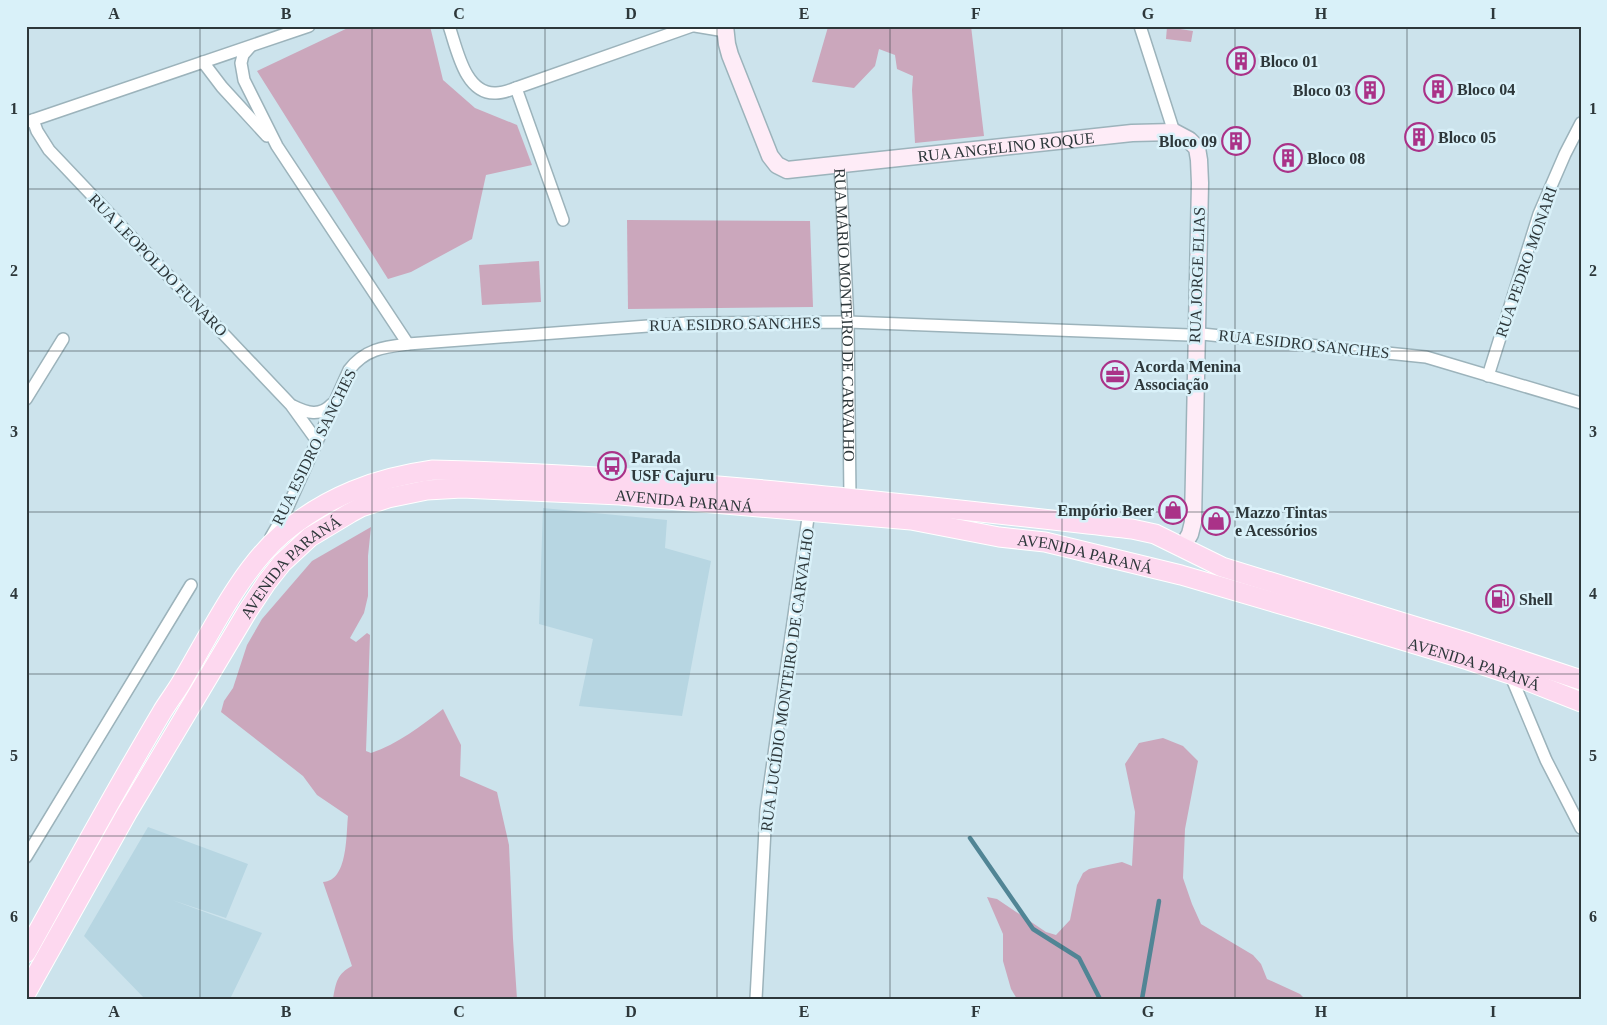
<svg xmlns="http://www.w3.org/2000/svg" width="1607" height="1025" viewBox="0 0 1607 1025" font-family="Georgia,serif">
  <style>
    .built { fill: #b7d6e2 }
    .green { fill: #cba7bc }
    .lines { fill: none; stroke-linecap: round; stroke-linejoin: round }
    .stream { stroke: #518595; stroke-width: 4.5 }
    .street-casing { stroke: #9cb3bb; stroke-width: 14 }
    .secondary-casing { stroke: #9cb3bb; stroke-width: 19 }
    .primary-casing { stroke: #fff; stroke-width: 21 }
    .street { stroke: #fff; stroke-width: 11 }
    .secondary { stroke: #feecf7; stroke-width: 16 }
    .primary { stroke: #fdd8ef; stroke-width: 19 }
    .grid { fill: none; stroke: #2d373a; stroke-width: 1; stroke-opacity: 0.55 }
    .labels { text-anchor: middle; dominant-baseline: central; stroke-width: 5; stroke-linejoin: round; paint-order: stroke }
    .poi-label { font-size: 16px; font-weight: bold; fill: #2d373a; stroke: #d9f1f9; text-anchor: start }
    .street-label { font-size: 16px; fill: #2d373a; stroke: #d9f1f9 }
    .neatline { fill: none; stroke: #2d373a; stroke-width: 2 }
    .grid-label { font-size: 16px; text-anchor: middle; font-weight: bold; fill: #2d373a }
  </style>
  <rect width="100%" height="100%" fill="#cce3ec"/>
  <g class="built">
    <path d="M 543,508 L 667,520 L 665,548 L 711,561 L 682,716 L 579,706 L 593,639 L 539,624 Z"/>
    <path d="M 148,827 L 248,864 L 226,918 L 172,900 L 262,933 L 230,999 L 145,999 L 84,936 Z"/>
  </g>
  <g class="green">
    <path d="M 352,26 L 430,26 L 443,80 L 475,108 L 517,125 L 532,165 L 486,175 L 472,239 L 411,272 L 388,279 L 257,71 Z"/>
    <path d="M 850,26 L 971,26 L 984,136 L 915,143 L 912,90 L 913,76 L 897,69 L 895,55 L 879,49 L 875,66 L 854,88 L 812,82 L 828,27 Z"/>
    <path d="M 1167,27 L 1193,31 L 1191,42 L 1166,39 Z"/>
    <path d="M 627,220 L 810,221 L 813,307 L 628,309 Z"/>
    <path d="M 539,261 L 541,302 L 482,305 L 479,265 Z"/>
    <path d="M 371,527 L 368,556 L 368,596 L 364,613 L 350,638 L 356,642 L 367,633 L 370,635 L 366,751 L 371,753 C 398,744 421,726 443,709 L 461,745 L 460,776 L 497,792 L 509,845 L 513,939 L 517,999 L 333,999 C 336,982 337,974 352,966 L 323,882 C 348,881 346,835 348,816 L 317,795 L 303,776 L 221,712 L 224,701 L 233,688 L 247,645 L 262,619 L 312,561 Z"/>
    <path d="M 1163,738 L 1183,746 L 1198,761 L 1185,829 L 1183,878 L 1192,904 L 1201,924 L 1253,955 L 1261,964 L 1267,979 L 1300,994 L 1305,999 L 1017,999 L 1011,989 L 1003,961 L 1003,934 L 987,897 L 997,899 L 1046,932 L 1056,935 L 1070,920 L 1077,885 L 1083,873 L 1089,869 L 1122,862 L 1132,866 L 1135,812 L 1125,764 L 1139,743 Z"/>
  </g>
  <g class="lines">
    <g class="stream">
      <path d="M 970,838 L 1033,929 L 1079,958 L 1100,999"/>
      <path d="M 1142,999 L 1159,901"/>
    </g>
    <defs>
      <g id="street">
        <path d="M 449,26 C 457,49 465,95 496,93 C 503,93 510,90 516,88 L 692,26"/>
        <path d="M 695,26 L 725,31"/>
        <path d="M 1140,26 L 1174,132"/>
        <path d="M 250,47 L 243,55 L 241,63 L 244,80 L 277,146 L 408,344"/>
        <path d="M 203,62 L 222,87 L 267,136"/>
        <path d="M 516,88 L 563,220"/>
        <path d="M 33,120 L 37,131 L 49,150 L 291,405 L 317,441"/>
        <path d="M 27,122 L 309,26"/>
        <path id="s1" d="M 840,165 L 848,322 L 850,498"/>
        <path d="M 1488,376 L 1539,214 L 1565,154 L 1581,123"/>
        <path d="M 26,399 L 63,339"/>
        <path d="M 293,406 C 307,413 320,417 332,404"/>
        <path d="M 271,537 L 286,511 L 349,370 C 365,349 384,347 408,344 L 688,323 L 848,322 L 1189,335 L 1202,334 L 1426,357 L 1581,403"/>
        <path d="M 1510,674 L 1546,760 L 1581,828"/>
        <path d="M 26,857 L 191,585"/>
        <path d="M 756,999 L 766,810 L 809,511"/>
      </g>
      <g id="secondary">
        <path id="s2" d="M 725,26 L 727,44 L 730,55 L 770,156 L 777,165 L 787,170 L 1132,133 L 1174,132 L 1189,140 L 1197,148 L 1199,160 L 1200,183 L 1193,522 L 1190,534 L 1182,548"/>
      </g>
      <g id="primary">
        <path d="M 26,953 C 71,872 115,791 162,712 C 168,702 175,693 181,683 C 209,636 240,570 282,534 C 327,496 376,478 433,470 C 667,475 900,503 1132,529 L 1155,534 L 1222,567 L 1466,642 L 1581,680"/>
        <path id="s3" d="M 26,993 L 127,813 L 247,612 L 267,582 L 282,563 L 310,537 L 350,513 L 361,507 L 388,498 L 427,490 L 462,488 L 620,495 L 911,520 L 999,537 L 1045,542 L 1181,575 L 1328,618 L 1468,660 L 1510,674 L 1581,702"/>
      </g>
    </defs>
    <use href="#street" class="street-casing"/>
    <use href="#secondary" class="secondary-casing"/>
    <use href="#primary" class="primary-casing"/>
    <use href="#street" class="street"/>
    <use href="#secondary" class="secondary"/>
    <use href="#primary" class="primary"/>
  </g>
  <path class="grid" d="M 200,26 L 200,999M 372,26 L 372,999M 545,26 L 545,999M 717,26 L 717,999M 890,26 L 890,999M 1062,26 L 1062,999M 1235,26 L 1235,999M 1407,26 L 1407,999M 26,189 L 1581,189M 26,351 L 1581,351M 26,512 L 1581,512M 26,674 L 1581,674M 26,836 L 1581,836"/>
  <defs>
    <symbol id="building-ring" viewBox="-11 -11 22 22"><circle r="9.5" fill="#d9f1f9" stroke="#aa3288" stroke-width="1.5"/><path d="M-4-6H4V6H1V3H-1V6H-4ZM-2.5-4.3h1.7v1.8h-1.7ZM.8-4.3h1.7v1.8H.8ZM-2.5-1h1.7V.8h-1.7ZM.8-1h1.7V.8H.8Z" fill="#aa3288"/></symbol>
    <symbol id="office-ring" viewBox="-11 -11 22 22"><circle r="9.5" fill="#d9f1f9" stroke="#aa3288" stroke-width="1.5"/><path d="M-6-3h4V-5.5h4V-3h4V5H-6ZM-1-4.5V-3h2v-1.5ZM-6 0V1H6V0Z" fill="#aa3288"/></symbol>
    <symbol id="bus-ring" viewBox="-11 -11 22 22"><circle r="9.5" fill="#d9f1f9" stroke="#aa3288" stroke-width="1.5"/><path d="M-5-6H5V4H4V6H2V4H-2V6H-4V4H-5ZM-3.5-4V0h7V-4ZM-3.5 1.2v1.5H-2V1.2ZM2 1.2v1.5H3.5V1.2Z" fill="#aa3288"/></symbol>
    <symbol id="shop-ring" viewBox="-11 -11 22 22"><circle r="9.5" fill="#d9f1f9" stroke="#aa3288" stroke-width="1.5"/><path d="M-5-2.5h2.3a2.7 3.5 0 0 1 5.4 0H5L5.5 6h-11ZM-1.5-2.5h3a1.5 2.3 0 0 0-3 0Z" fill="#aa3288"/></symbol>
    <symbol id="fuel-ring" viewBox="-11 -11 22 22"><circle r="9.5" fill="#d9f1f9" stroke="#aa3288" stroke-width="1.5"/><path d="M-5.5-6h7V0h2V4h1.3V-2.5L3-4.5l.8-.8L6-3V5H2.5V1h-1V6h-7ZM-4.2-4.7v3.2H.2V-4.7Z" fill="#aa3288"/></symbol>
  </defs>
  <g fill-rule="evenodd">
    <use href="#building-ring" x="1225" y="45" width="32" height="32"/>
    <use href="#building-ring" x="1422" y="73" width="32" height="32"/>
    <use href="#building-ring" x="1354" y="74" width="32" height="32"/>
    <use href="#building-ring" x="1403" y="121" width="32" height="32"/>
    <use href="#building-ring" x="1220" y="125" width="32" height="32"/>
    <use href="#building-ring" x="1272" y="142" width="32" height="32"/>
    <use href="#office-ring" x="1099" y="359" width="32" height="32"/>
    <use href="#bus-ring" x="596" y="450" width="32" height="32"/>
    <use href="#shop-ring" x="1157" y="494" width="32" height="32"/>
    <use href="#shop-ring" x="1200" y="505" width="32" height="32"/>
    <use href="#fuel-ring" x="1484" y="583" width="32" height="32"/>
  </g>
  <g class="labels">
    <g class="poi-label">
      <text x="1260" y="61">Bloco 01</text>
      <text x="1457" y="89">Bloco 04</text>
      <text x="1351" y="90" text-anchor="end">Bloco 03</text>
      <text x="1438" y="137">Bloco 05</text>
      <text x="1217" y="141" text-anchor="end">Bloco 09</text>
      <text x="1307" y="158">Bloco 08</text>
      <text x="1134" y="366">Acorda Menina<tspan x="1134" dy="18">Associação</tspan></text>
      <text x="631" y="457">Parada<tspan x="631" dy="18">USF Cajuru</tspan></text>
      <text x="1154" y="510" text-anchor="end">Empório Beer</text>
      <text x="1235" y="512">Mazzo Tintas<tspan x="1235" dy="18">e Acessórios</tspan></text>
      <text x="1519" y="599">Shell</text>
    </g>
    <g class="street-label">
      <text stroke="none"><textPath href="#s2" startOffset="381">RUA ANGELINO ROQUE</textPath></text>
      <text transform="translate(1526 262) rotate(-71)">RUA PEDRO MONARI</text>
      <text transform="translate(158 265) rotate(46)">RUA LEOPOLDO FUNARO</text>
      <text transform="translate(1197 275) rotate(-88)">RUA JORGE ELIAS</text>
      <text stroke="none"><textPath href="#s1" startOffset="150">RUA MÁRIO MONTEIRO DE CARVALHO</textPath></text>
      <text transform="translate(735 324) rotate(-1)">RUA ESIDRO SANCHES</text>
      <text transform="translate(1304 344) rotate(6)">RUA ESIDRO SANCHES</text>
      <text transform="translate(314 447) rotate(-64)">RUA ESIDRO SANCHES</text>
      <text stroke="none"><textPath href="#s3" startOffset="924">AVENIDA PARANÁ</textPath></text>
      <text stroke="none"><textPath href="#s3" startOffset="1329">AVENIDA PARANÁ</textPath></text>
      <text stroke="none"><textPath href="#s3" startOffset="504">AVENIDA PARANÁ</textPath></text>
      <text stroke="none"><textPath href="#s3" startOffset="1734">AVENIDA PARANÁ</textPath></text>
      <text transform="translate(787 680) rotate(-82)">RUA LUCÍDIO MONTEIRO DE CARVALHO</text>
    </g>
  </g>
  <rect width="1607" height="1025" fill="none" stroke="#d9f1f9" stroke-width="55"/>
  <rect x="28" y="28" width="1552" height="970" class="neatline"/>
  <g class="grid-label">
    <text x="114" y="19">A</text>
    <text x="286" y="19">B</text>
    <text x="459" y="19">C</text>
    <text x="631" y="19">D</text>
    <text x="804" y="19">E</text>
    <text x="976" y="19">F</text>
    <text x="1148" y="19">G</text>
    <text x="1321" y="19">H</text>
    <text x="1493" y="19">I</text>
    <text x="14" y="114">1</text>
    <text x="1593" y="114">1</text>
    <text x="14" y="276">2</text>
    <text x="1593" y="276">2</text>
    <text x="14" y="437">3</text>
    <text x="1593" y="437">3</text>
    <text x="14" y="599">4</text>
    <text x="1593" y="599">4</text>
    <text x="14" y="761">5</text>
    <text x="1593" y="761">5</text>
    <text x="14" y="922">6</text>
    <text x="1593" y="922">6</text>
    <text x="114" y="1017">A</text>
    <text x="286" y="1017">B</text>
    <text x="459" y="1017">C</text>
    <text x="631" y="1017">D</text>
    <text x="804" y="1017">E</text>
    <text x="976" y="1017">F</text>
    <text x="1148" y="1017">G</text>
    <text x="1321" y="1017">H</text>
    <text x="1493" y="1017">I</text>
  </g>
</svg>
